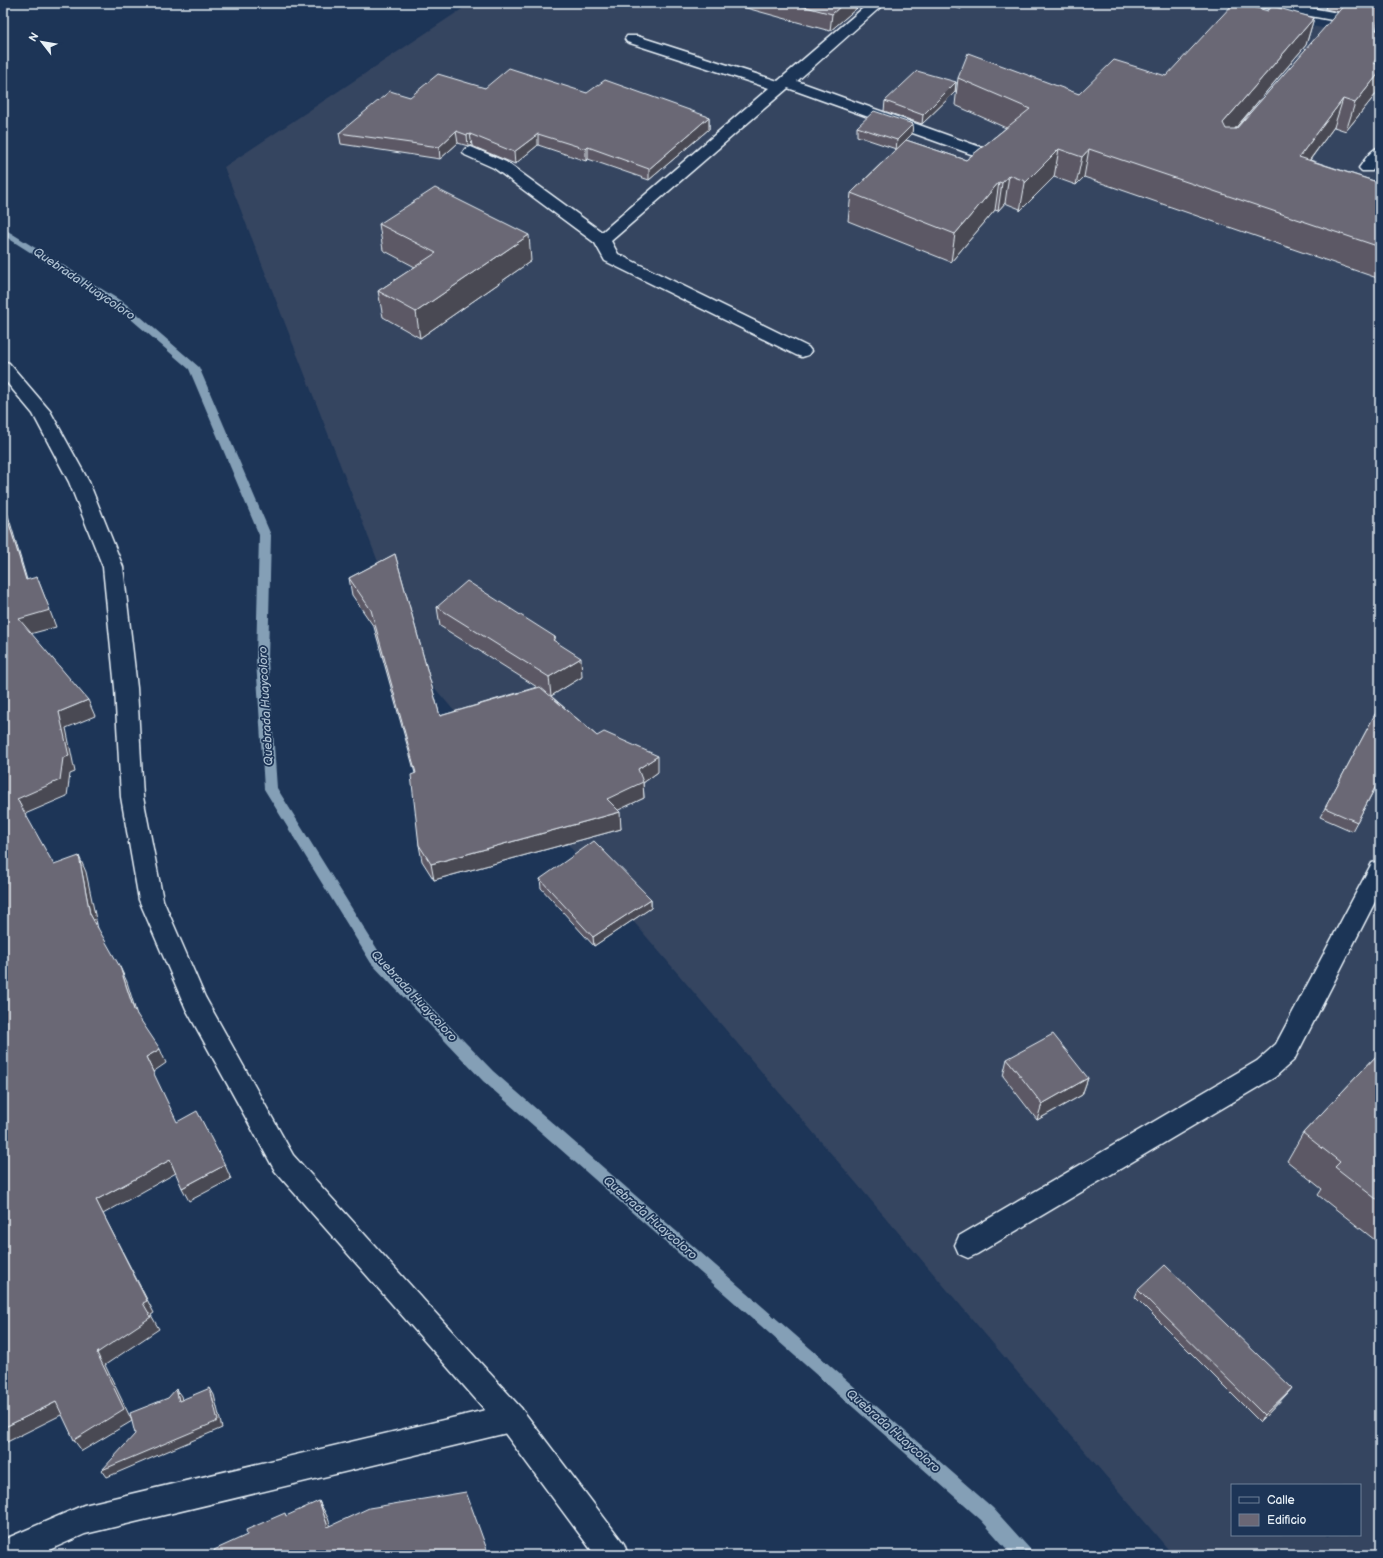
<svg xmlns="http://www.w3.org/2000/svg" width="1383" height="1558" viewBox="0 0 1383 1558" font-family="'Balsamiq Sans',sans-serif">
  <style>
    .built { fill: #344460; fill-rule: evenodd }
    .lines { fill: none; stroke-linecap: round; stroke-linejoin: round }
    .stream { fill: #849fb6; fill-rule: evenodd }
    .lane-casing { stroke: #e8f1f8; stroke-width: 3 }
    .street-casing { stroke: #e8f1f8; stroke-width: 3 }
    .secondary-casing { stroke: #e8f1f8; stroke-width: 3 }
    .primary-casing { stroke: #e8f1f8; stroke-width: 3 }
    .lane { fill: #1d3557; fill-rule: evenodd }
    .street { fill: #1d3557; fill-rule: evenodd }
    .secondary { fill: #1d3557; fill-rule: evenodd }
    .primary { fill: #1d3557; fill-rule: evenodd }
    .wall { fill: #5b5965; stroke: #e8f1f8 }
    .shaded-wall { fill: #4a4852; stroke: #e8f1f8 }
    .building { fill: #6a6775; stroke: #e8f1f8 }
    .labels { text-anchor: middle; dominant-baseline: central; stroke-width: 3.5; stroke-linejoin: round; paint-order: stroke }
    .water-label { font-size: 12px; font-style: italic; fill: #aec1d2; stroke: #1d3557 }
  </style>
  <rect width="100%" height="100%" fill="#1d3557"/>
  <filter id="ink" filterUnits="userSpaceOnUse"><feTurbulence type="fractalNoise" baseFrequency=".025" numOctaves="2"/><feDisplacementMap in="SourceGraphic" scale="8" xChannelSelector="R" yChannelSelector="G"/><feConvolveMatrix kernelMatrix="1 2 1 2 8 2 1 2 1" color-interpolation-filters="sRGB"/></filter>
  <g filter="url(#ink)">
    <path class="built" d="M 471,3 L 1191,3 L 1380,39 L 1380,1555 L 1173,1555 L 421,672 L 224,167 ZM 1232,1485 L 1360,1485 L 1360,1535 L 1232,1535 Z"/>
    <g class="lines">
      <path class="stream" d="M 3,228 L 126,304 L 199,367 L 271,535 L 268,660 L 277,788 L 381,955 L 493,1071 L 993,1508 L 1030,1549 L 1033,1555 L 1012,1555 L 981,1520 L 483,1081 L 371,963 L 264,789 L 256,660 L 259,535 L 189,369 L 118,308 L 3,235 Z"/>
      <defs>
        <path id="lane" d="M 1380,147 L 1380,161 L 1372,171 L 1362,171 L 1359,168 C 1365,160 1371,149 1380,147 Z"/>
        <g id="street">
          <path d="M 869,3 L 885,3 L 797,81 L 983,148 L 985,151 L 983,154 L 971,154 L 788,88 L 611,241 L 618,254 L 808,347 L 811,351 L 808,355 L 802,357 L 796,355 L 605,261 L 595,243 L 494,168 L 465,155 L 463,152 L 465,149 L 471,147 L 506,162 L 602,232 L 769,88 L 627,42 L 625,39 L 627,36 L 637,36 L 778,81 Z"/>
          <path d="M 1380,861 L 1380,892 L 1294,1060 L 1275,1077 L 977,1254 L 968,1258 L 959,1254 L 955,1245 L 959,1236 L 1257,1061 L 1276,1044 L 1372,863 Z"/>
          <path d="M 511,1404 L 521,1408 L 525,1418 L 521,1428 L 511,1432 L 85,1534 L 38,1555 L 3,1555 L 3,1540 L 84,1505 Z"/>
        </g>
        <path id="secondary" d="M 3,361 L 9,363 L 50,411 L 89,482 L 123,567 L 137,688 L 143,797 L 163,900 L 205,997 L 293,1155 L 521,1408 L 624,1544 L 628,1555 L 595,1555 L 501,1428 L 275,1171 L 186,1009 L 139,900 L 121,797 L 115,688 L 103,567 L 69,482 L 33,414 L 3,378 Z"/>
        <path id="primary" d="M 1255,3 L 1285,3 L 1380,21 L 1380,29 L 1262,7 L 1257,6 Z"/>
      </defs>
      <use href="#lane" class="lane-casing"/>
      <use href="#street" class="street-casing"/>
      <use href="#secondary" class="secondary-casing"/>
      <use href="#primary" class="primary-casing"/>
      <use href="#lane" class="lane"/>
      <use href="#street" class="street"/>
      <use href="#secondary" class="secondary"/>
      <use href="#primary" class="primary"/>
    </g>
    <g class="wall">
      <path d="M 728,3 L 863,3 L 830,31 Z"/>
      <path d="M 940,3 L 961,3 L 961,9 Z"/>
      <path d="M 1327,3 L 1380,3 L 1376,30 L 1380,31 L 1380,81 L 1376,94 L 1346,131 L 1334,127 L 1310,160 L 1380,183 L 1380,279 L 1084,177 L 1076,185 L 1054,177 L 1020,211 L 1020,209 L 1005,203 L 998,211 L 995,210 L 951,262 L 848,221 L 851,193 L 896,149 L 857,136 L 857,127 L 913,124 L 912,134 L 906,140 L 966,160 L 1006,128 L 955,105 L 958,78 L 1079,94 L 1166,76 L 1268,11 L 1314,18 L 1306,45 L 1235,129 L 1236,129 L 1339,12 L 1325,9 Z"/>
      <path d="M 956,82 L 955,92 L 922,124 L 884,111 L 885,101 Z"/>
      <path d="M 485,88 L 587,93 L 709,117 L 709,129 L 649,180 L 588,159 L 586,161 L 538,145 L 515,164 L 472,146 L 468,146 L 458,143 L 440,159 L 341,144 L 339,133 L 410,97 Z"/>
      <path d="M 379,224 L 531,261 L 420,338 L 383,317 L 378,291 L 415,267 L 383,250 Z"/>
      <path d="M 395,554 L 440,716 L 537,687 L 440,626 L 437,607 L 555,637 L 555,642 L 582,677 L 551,696 L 597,736 L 658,772 L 643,783 L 644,798 L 618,810 L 621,829 L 434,880 L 422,861 L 419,845 L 415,773 L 374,627 L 352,595 L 349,578 Z"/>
      <path d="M 1380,705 L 1380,779 L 1352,831 L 1320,817 L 1325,808 Z"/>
      <path d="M 540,879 L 651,899 L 651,908 L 594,946 L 541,888 Z"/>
      <path d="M 1380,1052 L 1380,1244 L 1318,1195 L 1322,1189 L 1287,1161 L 1303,1133 Z"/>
      <path d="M 1007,1059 L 1088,1078 L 1082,1095 L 1037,1120 L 1003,1076 Z"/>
      <path d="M 1138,1290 L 1292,1388 L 1286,1395 L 1260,1422 L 1135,1297 Z"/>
    </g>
    <g class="shaded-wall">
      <path d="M 844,3 L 863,3 L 830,31 L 832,14 Z"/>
      <path d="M 1314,18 L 1306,45 L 1216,151 L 1223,123 Z"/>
      <path d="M 1380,55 L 1380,71 L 1373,63 Z"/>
      <path d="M 1380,72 L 1380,81 L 1376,94 L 1346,131 L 1355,103 Z"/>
      <path d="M 956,82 L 955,92 L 922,124 L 923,115 Z"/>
      <path d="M 1343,99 L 1334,127 L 1291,185 L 1299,157 Z"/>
      <path d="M 709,117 L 709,129 L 649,180 L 649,169 Z"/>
      <path d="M 913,124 L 912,134 L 896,150 L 897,140 Z"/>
      <path d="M 456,131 L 458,143 L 440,159 L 439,147 Z"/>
      <path d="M 470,134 L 472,146 L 468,146 L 467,135 Z"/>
      <path d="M 538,134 L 538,145 L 515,164 L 514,152 Z"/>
      <path d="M 588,147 L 588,159 L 586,161 L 586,149 Z"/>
      <path d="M 1059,149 L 1054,177 L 1020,211 L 1025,183 Z"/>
      <path d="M 1089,149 L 1084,177 L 1076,185 L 1082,157 Z"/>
      <path d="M 1009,175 L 1005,203 L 998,211 L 1002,183 Z"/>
      <path d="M 999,182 L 995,210 L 951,262 L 955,234 Z"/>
      <path d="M 529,235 L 531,261 L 420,338 L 416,312 Z"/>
      <path d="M 3,498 L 32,597 L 26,580 L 3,504 Z"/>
      <path d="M 37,577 L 56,627 L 26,635 L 19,619 Z"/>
      <path d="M 555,637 L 557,656 L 553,640 Z"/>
      <path d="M 581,658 L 582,677 L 551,696 L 549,677 Z"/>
      <path d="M 88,700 L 95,716 L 66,728 L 75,772 L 70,774 L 67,796 L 25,814 L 17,799 L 59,712 Z"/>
      <path d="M 658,756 L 658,772 L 643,783 L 644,798 L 608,815 L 607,799 L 638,769 Z"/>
      <path d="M 620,812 L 621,829 L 434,880 L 431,864 Z"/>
      <path d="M 79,856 L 86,872 L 98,929 L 90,914 Z"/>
      <path d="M 651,899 L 651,908 L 594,946 L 593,937 Z"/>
      <path d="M 120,967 L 127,982 L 140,1025 L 134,1010 Z"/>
      <path d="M 160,1049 L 166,1063 L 153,1072 L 146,1057 Z"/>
      <path d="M 1088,1078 L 1082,1095 L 1037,1120 L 1042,1104 Z"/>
      <path d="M 170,1160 L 176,1173 L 103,1214 L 154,1313 L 151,1315 L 159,1329 L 105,1365 L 132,1421 L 82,1451 L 74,1440 L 97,1353 L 143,1303 L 96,1200 Z"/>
      <path d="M 225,1165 L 231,1179 L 189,1201 L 182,1188 Z"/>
      <path d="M 210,1388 L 214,1395 L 222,1428 L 107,1477 L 102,1470 Z"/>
      <path d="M 1292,1388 L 1286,1395 L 1260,1422 L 1264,1415 Z"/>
      <path d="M 176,1389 L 181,1396 L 184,1408 L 179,1401 Z"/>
      <path d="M 56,1402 L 65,1413 L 3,1444 L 3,1428 Z"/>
      <path d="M 3,1497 L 6,1512 L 3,1514 Z"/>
      <path d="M 319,1501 L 328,1518 L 336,1543 L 328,1527 Z"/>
      <path d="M 286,1552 L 288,1555 L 278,1555 Z"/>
    </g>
    <g class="building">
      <path d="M 791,3 L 844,3 L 832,14 Z"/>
      <path d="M 1234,3 L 1239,3 L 1268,11 L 1272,6 L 1314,18 L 1223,123 L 1226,129 L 1236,129 L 1346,3 L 1380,3 L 1380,13 L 1376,30 L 1380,31 L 1380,55 L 1373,63 L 1380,65 L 1380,72 L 1355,103 L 1343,99 L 1299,157 L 1380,183 L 1380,247 L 1089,149 L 1082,157 L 1059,149 L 1025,183 L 1025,181 L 1009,175 L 1002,183 L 999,182 L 955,234 L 851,193 L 906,140 L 966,160 L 1030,109 L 958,78 L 968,53 L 1079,94 L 1114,60 L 1166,76 Z"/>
      <path d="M 509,68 L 587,93 L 605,80 L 709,117 L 649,169 L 588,147 L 586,149 L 538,134 L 514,152 L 470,134 L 467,135 L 456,131 L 439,147 L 339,133 L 390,91 L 410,97 L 438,74 L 485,88 Z"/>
      <path d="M 917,71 L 956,82 L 923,115 L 885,101 Z"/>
      <path d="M 874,111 L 913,124 L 897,140 L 857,127 Z"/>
      <path d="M 435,188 L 529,235 L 416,312 L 378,291 L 436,253 L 379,224 Z"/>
      <path d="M 3,504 L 26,580 L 37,577 L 50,610 L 19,619 L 88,700 L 59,712 L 69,756 L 63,758 L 60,780 L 17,799 L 54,865 L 79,856 L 90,914 L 120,967 L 134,1010 L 160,1049 L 146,1057 L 177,1122 L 197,1111 L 225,1165 L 182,1188 L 170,1160 L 96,1200 L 147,1301 L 143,1303 L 151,1317 L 97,1353 L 124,1409 L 74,1440 L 56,1402 L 3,1428 Z"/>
      <path d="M 395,554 L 440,716 L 540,687 L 597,736 L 604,732 L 658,756 L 638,769 L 643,782 L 607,799 L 620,812 L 431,864 L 419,845 L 411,775 L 416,773 L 371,610 L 349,578 Z"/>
      <path d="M 467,581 L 555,637 L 553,640 L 581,658 L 549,677 L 437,607 Z"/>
      <path d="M 1380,705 L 1380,778 L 1357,822 L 1325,808 Z"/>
      <path d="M 594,841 L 651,899 L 593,937 L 540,879 Z"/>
      <path d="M 1053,1034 L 1088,1078 L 1042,1104 L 1007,1059 Z"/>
      <path d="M 1380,1052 L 1380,1202 L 1335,1167 L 1340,1162 L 1303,1133 Z"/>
      <path d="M 1165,1265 L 1292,1388 L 1264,1415 L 1138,1290 Z"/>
      <path d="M 210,1388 L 218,1421 L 102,1470 L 135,1434 L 130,1413 L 168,1398 L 176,1389 L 179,1401 Z"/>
      <path d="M 466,1492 L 489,1555 L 287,1555 L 286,1552 L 278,1555 L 216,1555 L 214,1550 L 247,1535 L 246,1530 L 285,1513 L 286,1516 L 319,1501 L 328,1527 L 369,1508 Z"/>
    </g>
  </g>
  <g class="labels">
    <g class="water-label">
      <text transform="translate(84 284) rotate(34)">Quebrada Huaycoloro</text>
      <text transform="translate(266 706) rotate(-93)">Quebrada Huaycoloro</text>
      <text transform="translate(414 996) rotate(47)">Quebrada Huaycoloro</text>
      <text transform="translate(650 1218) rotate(41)">Quebrada Huaycoloro</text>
      <text transform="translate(893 1431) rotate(41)">Quebrada Huaycoloro</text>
    </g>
  </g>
  <rect width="1383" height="1558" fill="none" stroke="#1d3557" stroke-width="16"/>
  <rect x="8" y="8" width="1367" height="1542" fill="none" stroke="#e8f1f8" stroke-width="1.5" filter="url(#ink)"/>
  <rect x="1231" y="1484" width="130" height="52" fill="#1d3557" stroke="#6e8097"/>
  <rect x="1239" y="1497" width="20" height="6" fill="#1d3557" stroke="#6e8097"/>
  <text x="1267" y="1504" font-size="12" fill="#e8f1f8">Calle</text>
  <rect x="1239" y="1514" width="20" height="12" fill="#6a6775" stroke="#6e8097"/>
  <text x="1267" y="1524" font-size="12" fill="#e8f1f8">Edificio</text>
  <g transform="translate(42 42) rotate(301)" stroke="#1d3557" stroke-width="3" paint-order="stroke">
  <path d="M0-3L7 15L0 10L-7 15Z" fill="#e8f1f8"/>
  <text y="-6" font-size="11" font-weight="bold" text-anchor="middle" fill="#e8f1f8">N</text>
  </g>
</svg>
